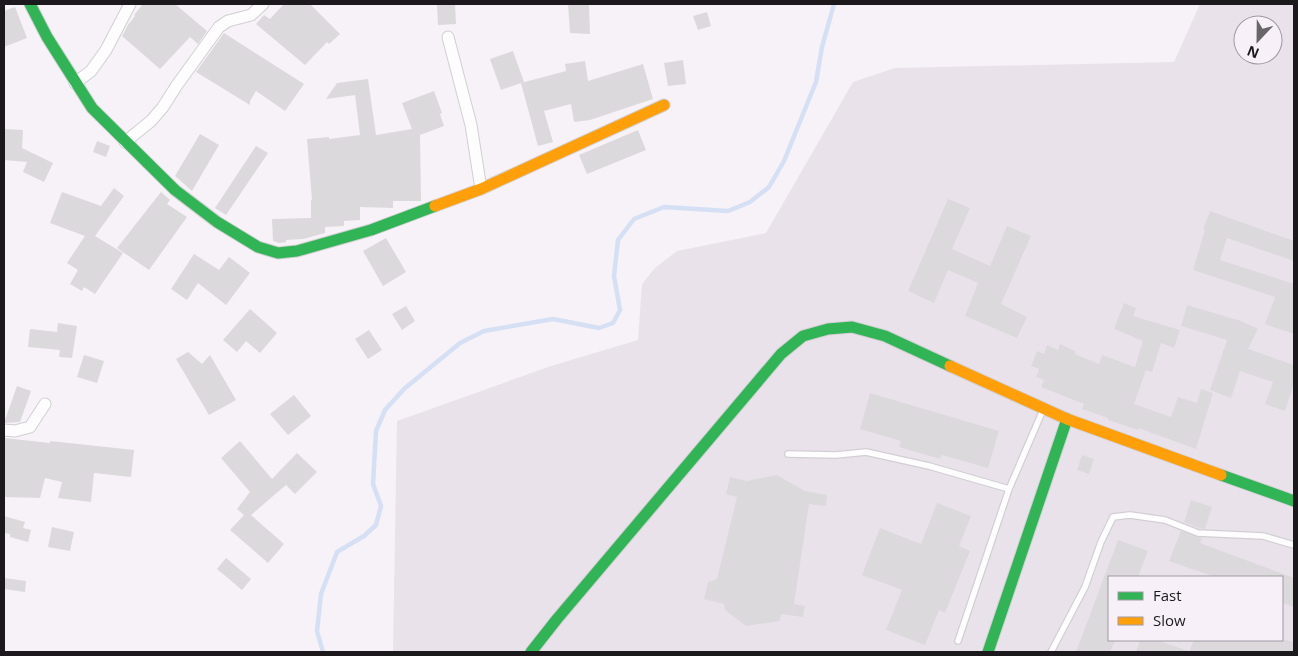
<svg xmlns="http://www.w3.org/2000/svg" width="1298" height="656" viewBox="0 0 1298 656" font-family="'Open Sans',sans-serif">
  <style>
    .built { fill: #e9e2eb; fill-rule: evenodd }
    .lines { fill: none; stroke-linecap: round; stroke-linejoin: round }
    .stream { stroke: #d6e0f4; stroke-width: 4.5 }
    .building { fill: #dcd9dc }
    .lane-casing { stroke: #d2cfd3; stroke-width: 8 }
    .street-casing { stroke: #d2cfd3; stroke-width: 13 }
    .fast-casing { stroke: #d2cfd3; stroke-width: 13 }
    .slow-casing { stroke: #d2cfd3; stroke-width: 13 }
    .lane { stroke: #fefdfe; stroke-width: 5.5 }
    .street { stroke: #fefdfe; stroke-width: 11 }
    .fast { stroke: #30b455; stroke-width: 11 }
    .slow { stroke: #ff9f0a; stroke-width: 11 }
  </style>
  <rect width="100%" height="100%" fill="#f6f2f7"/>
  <path class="built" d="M 1200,4 L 1294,4 L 1294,652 L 393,652 L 397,421 L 551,366 L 638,340 L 642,284 L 655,268 L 677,251 L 766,233 L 853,82 L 895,68 L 1174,62 ZM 1243,25 L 1273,25 L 1273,55 L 1243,55 ZM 1109,577 L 1282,577 L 1282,640 L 1109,640 Z"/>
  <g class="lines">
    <path class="stream" d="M 323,652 L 317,631 L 321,594 L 337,552 L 364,536 L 376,525 L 381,506 L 373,484 L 376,431 L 385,410 L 404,389 L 460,343 L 484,331 L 553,319 L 599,328 L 613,323 L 620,310 L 614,276 L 618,240 L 634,219 L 664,207 L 728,211 L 750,202 L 769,187 L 784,161 L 816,82 L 822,47 L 834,4"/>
  </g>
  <g class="building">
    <path d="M 143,4 L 175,4 L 207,31 L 198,44 L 190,37 L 160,69 L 122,36 L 128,25 L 135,16 L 134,15 Z"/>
    <path d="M 284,4 L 310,4 L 340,34 L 329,44 L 327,42 L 305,65 L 256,24 L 264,15 L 270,19 Z"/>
    <path d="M 437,4 L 455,4 L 456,24 L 438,25 Z"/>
    <path d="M 568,4 L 589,4 L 590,34 L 570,33 Z"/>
    <path d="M 15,7 L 27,38 L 4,47 L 4,11 Z"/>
    <path d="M 707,12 L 711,26 L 698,30 L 693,16 Z"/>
    <path d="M 224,33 L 304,84 L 285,111 L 256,91 L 250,101 L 250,105 L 196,72 Z"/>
    <path d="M 513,51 L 524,82 L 501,90 L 490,59 Z"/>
    <path d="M 683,60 L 686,84 L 668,86 L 664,63 Z"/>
    <path d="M 585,61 L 588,81 L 643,64 L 653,99 L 590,120 L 574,122 L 571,104 L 544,111 L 553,142 L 538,146 L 521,83 L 566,71 L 565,64 Z"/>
    <path d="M 368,79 L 376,135 L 412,129 L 402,103 L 434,91 L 442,113 L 440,114 L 444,126 L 420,135 L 421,201 L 393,201 L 393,208 L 360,207 L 360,220 L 344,221 L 344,226 L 325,227 L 325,233 L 303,239 L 286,240 L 286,242 L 279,243 L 273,241 L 272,219 L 311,218 L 311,200 L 312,200 L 307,139 L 329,137 L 329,139 L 360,135 L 355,95 L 326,99 L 337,83 Z"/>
    <path d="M 4,129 L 23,130 L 22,148 L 53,163 L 44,182 L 23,172 L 27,162 L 4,160 Z"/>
    <path d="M 638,130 L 646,150 L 587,174 L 579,155 Z"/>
    <path d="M 200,134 L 219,145 L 192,191 L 175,176 Z"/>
    <path d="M 97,141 L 110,146 L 106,157 L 93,152 Z"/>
    <path d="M 256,146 L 268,153 L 226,215 L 215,208 Z"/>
    <path d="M 114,188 L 124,196 L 95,236 L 123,253 L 95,294 L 84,287 L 82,291 L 70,284 L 78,270 L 67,263 L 85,236 L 50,223 L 62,192 L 101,206 Z"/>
    <path d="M 161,192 L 170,200 L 167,204 L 187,217 L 149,270 L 117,248 Z"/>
    <path d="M 948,199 L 970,208 L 952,249 L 990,266 L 1007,226 L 1031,236 L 1001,304 L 1027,317 L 1017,338 L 965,316 L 978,283 L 948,270 L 934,303 L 908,291 Z"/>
    <path d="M 1210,211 L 1294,241 L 1294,261 L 1227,238 L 1220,260 L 1294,284 L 1294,334 L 1265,324 L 1275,297 L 1193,270 L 1205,230 L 1203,230 Z"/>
    <path d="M 386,238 L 406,272 L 383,286 L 363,251 Z"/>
    <path d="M 194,254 L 219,270 L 229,257 L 250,273 L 226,305 L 198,283 L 187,300 L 171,289 Z"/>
    <path d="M 1124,303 L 1136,308 L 1133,316 L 1180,330 L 1174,348 L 1161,343 L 1152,372 L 1146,370 L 1134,404 L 1171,417 L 1178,397 L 1197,403 L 1201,389 L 1213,393 L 1196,449 L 1138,428 L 1138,430 L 1108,420 L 1108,418 L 1082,409 L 1084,404 L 1041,387 L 1044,380 L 1036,377 L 1039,369 L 1031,366 L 1037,351 L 1044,354 L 1047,345 L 1058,350 L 1060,344 L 1075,351 L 1075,354 L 1099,364 L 1102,355 L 1135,367 L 1143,341 L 1114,329 Z"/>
    <path d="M 1187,305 L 1241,321 L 1258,329 L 1248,349 L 1294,365 L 1294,383 L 1285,411 L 1265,404 L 1273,382 L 1240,371 L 1231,398 L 1210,390 L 1227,340 L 1181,326 Z"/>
    <path d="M 406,306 L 415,321 L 402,330 L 392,314 Z"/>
    <path d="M 250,309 L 277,333 L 260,353 L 246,341 L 237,352 L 223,340 Z"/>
    <path d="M 58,323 L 77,326 L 72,358 L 59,357 L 60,350 L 28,347 L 30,329 L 57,332 Z"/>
    <path d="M 369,330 L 382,350 L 368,359 L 355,339 Z"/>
    <path d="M 188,352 L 202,364 L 210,355 L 236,400 L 209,415 L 176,359 Z"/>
    <path d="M 84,355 L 104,361 L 97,383 L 77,377 Z"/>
    <path d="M 17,386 L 31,391 L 20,422 L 4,423 Z"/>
    <path d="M 870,393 L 999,431 L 988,468 L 942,455 L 940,459 L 899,447 L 901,441 L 860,429 Z"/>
    <path d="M 294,395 L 311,416 L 288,435 L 270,414 Z"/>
    <path d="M 4,438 L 50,443 L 50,441 L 134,450 L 131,477 L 94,473 L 91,502 L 58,498 L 62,482 L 45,478 L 40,498 L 4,497 Z"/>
    <path d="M 240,441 L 272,479 L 297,453 L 317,472 L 295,494 L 286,485 L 251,515 L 284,544 L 268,563 L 230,530 L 244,515 L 237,509 L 250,492 L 221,458 Z"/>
    <path d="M 1082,455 L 1094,459 L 1089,474 L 1077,470 Z"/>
    <path d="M 777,475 L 805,491 L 827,495 L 826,506 L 809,504 L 794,604 L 805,606 L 803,617 L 781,614 L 780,621 L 746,626 L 725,610 L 724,604 L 704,599 L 708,582 L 717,579 L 737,497 L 726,494 L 730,477 L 747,481 Z"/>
    <path d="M 1191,500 L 1212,507 L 1205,529 L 1199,528 L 1184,522 Z"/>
    <path d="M 937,503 L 971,516 L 959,546 L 970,551 L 945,613 L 939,610 L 925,645 L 886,630 L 902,590 L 862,575 L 880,528 L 921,544 Z"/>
    <path d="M 4,516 L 25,522 L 23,528 L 31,530 L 28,542 L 10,537 L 10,534 L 4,533 Z"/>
    <path d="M 52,527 L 74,532 L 70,551 L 48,547 Z"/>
    <path d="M 1181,531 L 1202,538 L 1200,543 L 1294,578 L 1294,607 L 1282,603 L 1282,577 L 1215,577 L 1169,561 Z"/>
    <path d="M 1118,540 L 1148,551 L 1138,577 L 1109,577 L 1109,640 L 1115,640 L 1110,652 L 1076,652 Z"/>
    <path d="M 226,558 L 251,579 L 242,590 L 217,569 Z"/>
    <path d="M 4,578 L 26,581 L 25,592 L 4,589 Z"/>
    <path d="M 1140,640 L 1157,640 L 1188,651 L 1187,652 L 1136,652 Z"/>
    <path d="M 1194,640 L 1287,640 L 1294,642 L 1294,652 L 1189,652 Z"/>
  </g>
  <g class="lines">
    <defs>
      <g id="lane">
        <path d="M 788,454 L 836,455 L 866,452 L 929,466 L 1009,489"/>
        <path d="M 958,641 L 1009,489 L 1043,410"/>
        <path d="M 1051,652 L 1085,587 L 1101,542 L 1113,517 L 1130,515 L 1165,520 L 1198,533 L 1263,536 L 1294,545"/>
      </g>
      <g id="street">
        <path d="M 448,37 L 471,125 L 481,189"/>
        <path d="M 75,83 L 91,71 L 106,50 L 130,4"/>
        <path d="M 125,142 L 151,121 L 163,107 L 177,85 L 219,27 L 228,21 L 251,15 L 263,4"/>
        <path d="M 4,430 L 15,431 L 30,427 L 45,404"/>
      </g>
      <g id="fast">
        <path d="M 30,4 L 47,37 L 92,108 L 175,190 L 217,222 L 258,247 L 278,253 L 297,251 L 371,230 L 435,206"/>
        <path d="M 1221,475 L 1294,501"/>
        <path d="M 531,652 L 557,619 L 781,354 L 803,336 L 828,329 L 852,327 L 885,336 L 950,366"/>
        <path d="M 988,652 L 1067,419"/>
      </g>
      <g id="slow">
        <path d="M 435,206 L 481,189 L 664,105"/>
        <path d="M 950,366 L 1067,419 L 1221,475"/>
      </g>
    </defs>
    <use href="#lane" class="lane-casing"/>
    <use href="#street" class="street-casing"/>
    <use href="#fast" class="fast-casing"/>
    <use href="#slow" class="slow-casing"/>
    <use href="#lane" class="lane"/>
    <use href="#street" class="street"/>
    <use href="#fast" class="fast"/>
    <use href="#slow" class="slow"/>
  </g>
  <rect width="1298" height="656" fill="none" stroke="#1b191c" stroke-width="10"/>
  <rect x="1108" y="576" width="175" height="65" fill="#f7f0f9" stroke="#9f9aa1"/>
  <rect x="1118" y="592" width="25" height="8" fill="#30b455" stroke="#9f9aa1"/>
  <text x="1153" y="601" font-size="15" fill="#1b191c">Fast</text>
  <rect x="1118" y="617" width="25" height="8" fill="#ff9f0a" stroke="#9f9aa1"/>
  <text x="1153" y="626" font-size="15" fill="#1b191c">Slow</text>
  <g transform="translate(1258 40) rotate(202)"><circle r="24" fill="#f7f0f9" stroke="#9f9aa1"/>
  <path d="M0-4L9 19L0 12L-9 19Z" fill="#686569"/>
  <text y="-8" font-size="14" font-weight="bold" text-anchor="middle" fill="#1b191c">N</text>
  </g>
</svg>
